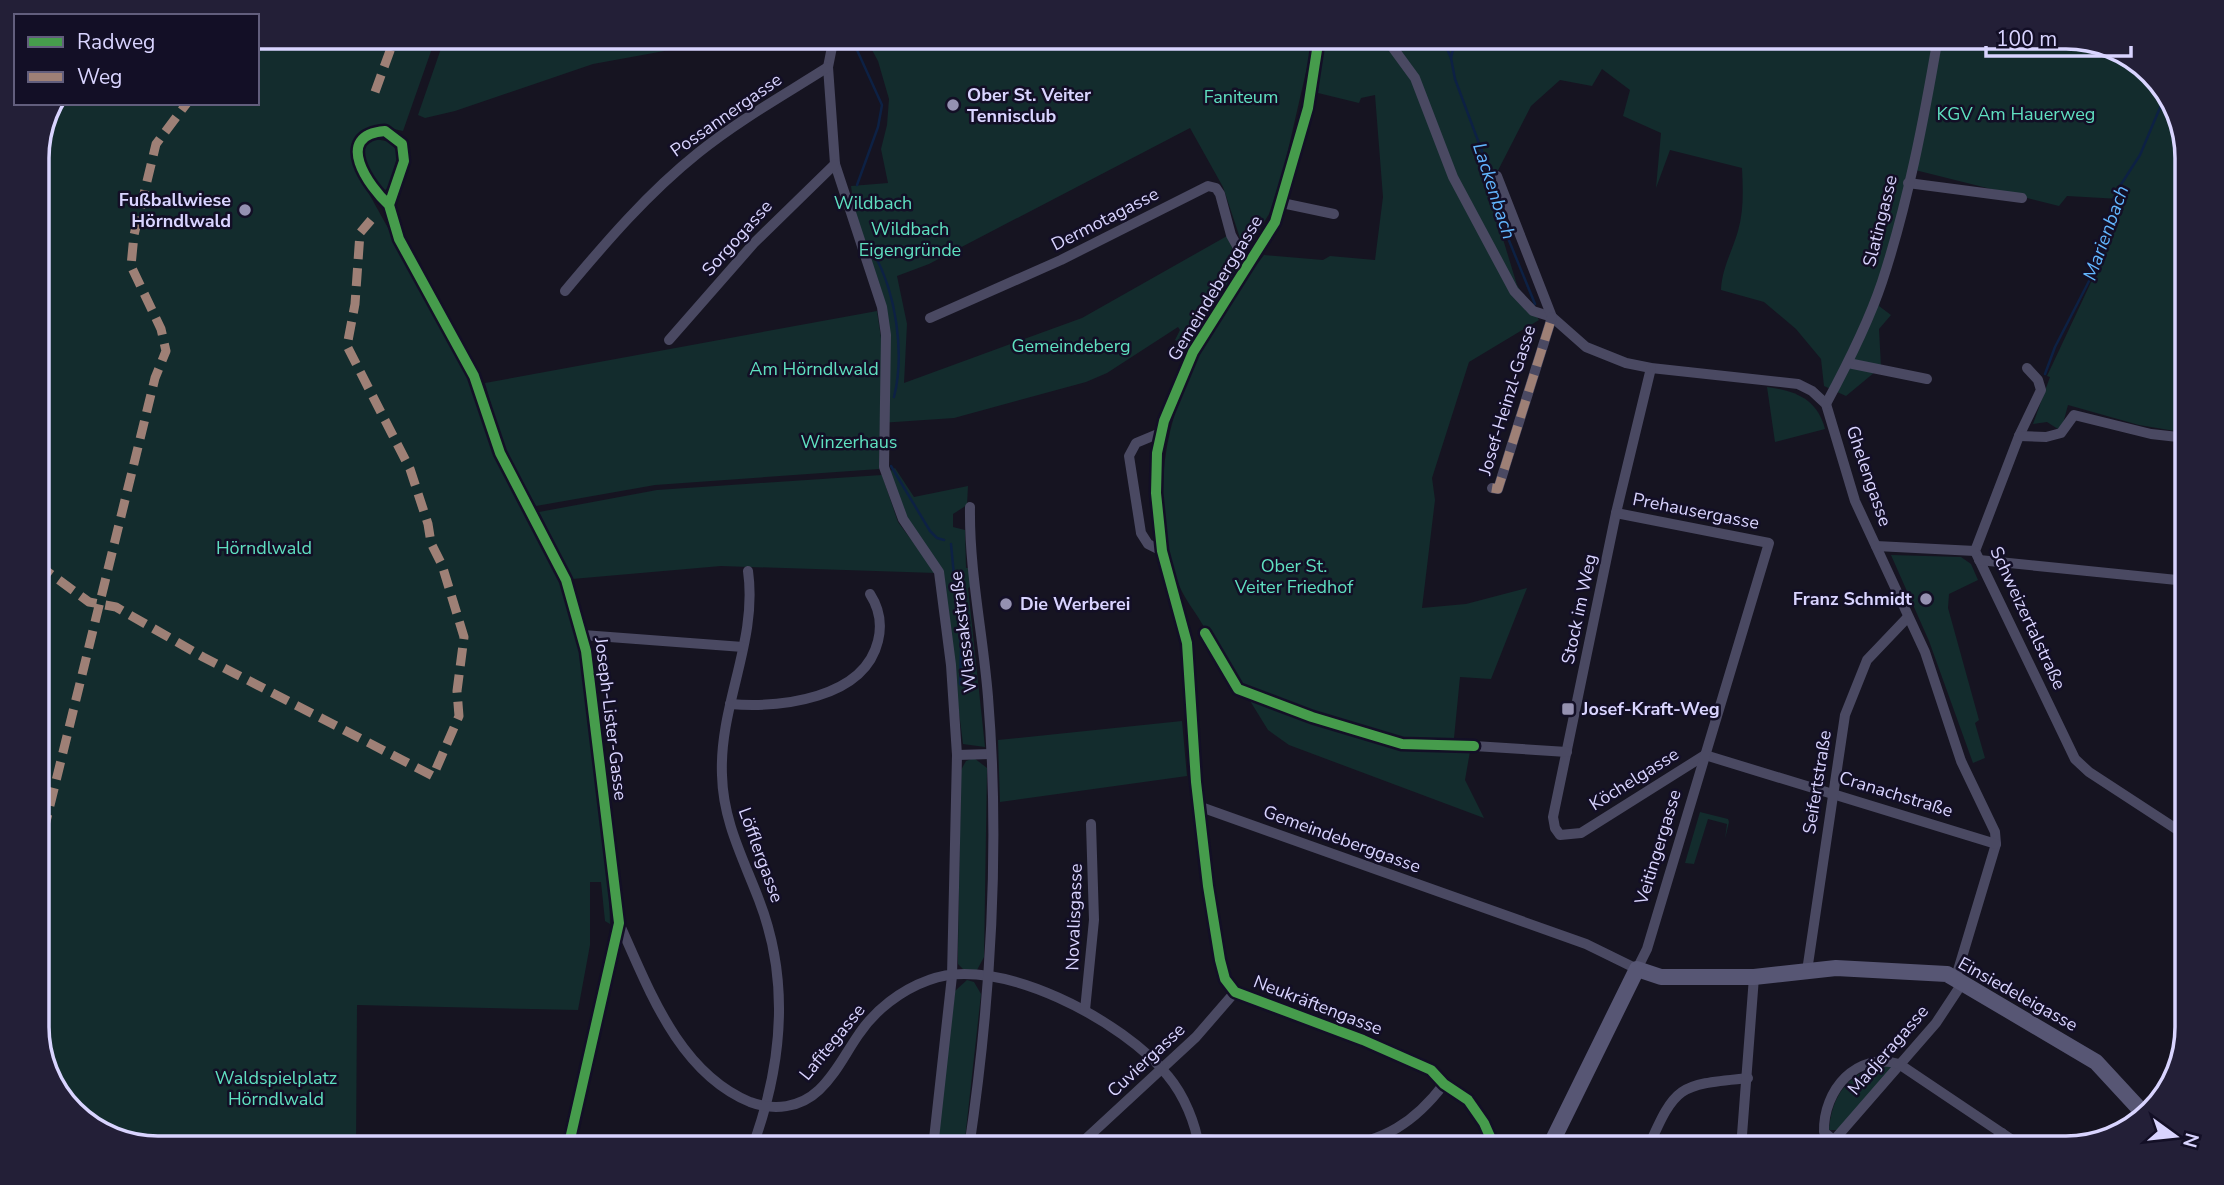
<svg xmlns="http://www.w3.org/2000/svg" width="2224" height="1185" viewBox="0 0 2224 1185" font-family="'Nunito Sans',sans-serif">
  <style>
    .green { fill: #132c2d }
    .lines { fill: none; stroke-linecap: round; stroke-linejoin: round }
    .stream { stroke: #0d2144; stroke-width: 2.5 }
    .street { stroke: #4a4962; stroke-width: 10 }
    .secondary { stroke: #575674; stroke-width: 16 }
    .quiet { stroke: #9e8076; stroke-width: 9; stroke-dasharray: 18 9; stroke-linecap: butt }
    .cycleway-casing { stroke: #130f26; stroke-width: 15 }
    .cycleway { stroke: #469c4c; stroke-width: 10 }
    .poi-dot { fill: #9591b1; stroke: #130f26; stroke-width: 2.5 }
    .labels { text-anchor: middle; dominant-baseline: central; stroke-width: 5; stroke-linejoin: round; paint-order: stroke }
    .poi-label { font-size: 18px; font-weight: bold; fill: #d9d4ff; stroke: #130f26; text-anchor: start }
    .park-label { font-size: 18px; fill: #5fe0c0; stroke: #130f26 }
    .street-label { font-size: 18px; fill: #d9d4ff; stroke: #130f26 }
    .water-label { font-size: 19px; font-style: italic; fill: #62b6ff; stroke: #130f26 }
    .rim { fill: none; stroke: #d9d4ff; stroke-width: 3.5 }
  </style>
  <rect width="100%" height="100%" fill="#161421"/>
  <g class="green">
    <path d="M 257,37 L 436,37 L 403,131 C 378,125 366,126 352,149 L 353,165 L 462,361 L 563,584 L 582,653 L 609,890 L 610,924 L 605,921 L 601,882 L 590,882 L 590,945 L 578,1010 L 357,1005 L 356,1148 L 158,1148 L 104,1136 L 57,1095 L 37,1036 L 37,150 L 58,103 L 257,103 Z"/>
    <path d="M 445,37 L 741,37 L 593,64 L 455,111 L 425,118 L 418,115 Z"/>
    <path d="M 865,37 L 1314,37 L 1283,172 L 1269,214 L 1245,253 L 1223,187 L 1190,128 L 929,264 L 897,276 L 907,324 L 904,383 L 1082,318 L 1227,236 L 1240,264 L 1188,348 L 1175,340 L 1180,330 L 1178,327 L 1107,373 L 1086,382 L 954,418 L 880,423 L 879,469 L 655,485 L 536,506 L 503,447 L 485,383 L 877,311 L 881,338 L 886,310 L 855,214 L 851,186 L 888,183 L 881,149 L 887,125 L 889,99 L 878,61 Z"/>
    <path d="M 1323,37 L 2066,37 L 2120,49 L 2167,91 L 2187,150 L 2187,433 L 2139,425 L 2068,405 L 2061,431 L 2047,422 L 2033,424 L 2050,377 L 2047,376 L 2108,246 L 2120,199 L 2067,196 L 2059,206 L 1915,170 L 1879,306 L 1891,315 L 1879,329 L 1881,367 L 1846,396 L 1824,386 L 1821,359 L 1796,329 L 1764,302 L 1721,290 C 1722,268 1732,252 1738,231 C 1744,210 1743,190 1742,168 L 1670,150 L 1656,188 L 1661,133 L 1623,116 L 1630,90 L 1602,69 L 1592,86 L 1560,80 L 1531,106 L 1488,190 L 1517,285 L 1539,320 L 1469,362 L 1432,478 L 1435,500 L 1422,608 L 1466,604 L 1527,588 L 1491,679 L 1460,677 L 1454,738 L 1472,740 L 1465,780 L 1484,818 L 1289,745 L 1268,730 C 1246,694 1223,658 1201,622 C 1194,610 1184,598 1179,585 C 1135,463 1186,352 1264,255 L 1323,260 L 1330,256 L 1375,260 L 1383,197 L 1375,95 L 1361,98 L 1359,103 L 1318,93 Z"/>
    <path d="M 375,139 L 391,142 L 398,154 L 389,187 L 385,190 L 379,187 L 362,157 L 366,146 Z"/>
    <path d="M 1767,387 C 1796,391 1817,399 1825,429 L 1775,442 Z"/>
    <path d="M 895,468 L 914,497 L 968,486 L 967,505 L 953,514 L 953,527 L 965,530 L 966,568 L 969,568 L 971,587 L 968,588 L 985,747 L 963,744 L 941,568 L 903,512 L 889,472 Z"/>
    <path d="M 882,475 L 898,522 L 936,573 L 721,566 L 572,579 L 539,512 L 657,490 Z"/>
    <path d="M 1891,555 L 1961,557 L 1971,564 L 1978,580 L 1949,594 L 1948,608 L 1979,720 L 1975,723 L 1985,758 L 1973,763 L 1929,641 Z"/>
    <path d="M 1182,721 L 1187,776 L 1000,802 L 998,740 Z"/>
    <path d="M 974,758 L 987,768 L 984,957 L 977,970 L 964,970 L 958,964 L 958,948 L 961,770 L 966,761 Z"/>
    <path d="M 1700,812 L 1728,819 L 1729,822 L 1725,839 L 1727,824 L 1708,819 L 1694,864 L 1685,863 Z"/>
    <path d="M 967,980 L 974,982 L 981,994 L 964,1148 L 936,1148 L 955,991 Z"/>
    <path d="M 1878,1066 L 1892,1067 L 1837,1130 L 1829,1130 C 1831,1098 1847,1074 1878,1066 Z"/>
  </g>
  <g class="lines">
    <g class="stream">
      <path d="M 1442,37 L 1451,58"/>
      <path d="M 1456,37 L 1451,58 L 1455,79 L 1496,189 L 1501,221 L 1535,304"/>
      <path d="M 852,39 L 882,105 L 878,127 L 857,185"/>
      <path d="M 873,252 C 896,292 905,353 894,397"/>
      <path d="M 2045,374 L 2055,347 L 2103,254 L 2120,186 L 2140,155 L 2167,91"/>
      <path d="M 891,466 L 930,531 L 937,538 L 944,540"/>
      <path d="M 951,544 L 961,648 L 960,684"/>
    </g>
    <g class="street">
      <path d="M 834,37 L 828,67 L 835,164 L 882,307 L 886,335 L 884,467 L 903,519 L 939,572 L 951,665 L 957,755 L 952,976 L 933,1148"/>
      <path d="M 1319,37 L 1308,108 L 1275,222 L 1193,352 L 1164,421 L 1157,453 L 1156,493 L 1162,551 L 1187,643 L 1196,782 L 1208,886 L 1220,960 L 1225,979 L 1235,992 L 1363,1040 L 1431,1070 L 1444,1084 L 1468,1100 L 1484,1123 L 1495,1148"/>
      <path d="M 1385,37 L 1415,78 L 1453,177 L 1514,291 L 1533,311 L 1552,317"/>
      <path d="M 1497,176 L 1552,317 L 1586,347 L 1626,363 L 1651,368 L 1798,384 L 1812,391 L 1826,404 L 1855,501 L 1925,652 L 1961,761 L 1995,832 L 1996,844 L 1956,977"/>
      <path d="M 1908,183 L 2022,198"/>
      <path d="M 1282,203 L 1334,214"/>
      <path d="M 389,205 C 369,187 332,135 385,131 L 402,144 L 404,161 L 389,205 L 399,239 L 474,376 L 500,453 L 566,580 L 586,651 L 619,923 L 568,1148"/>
      <path d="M 565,291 C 606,242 648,193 698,153 C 739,120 784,95 828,67"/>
      <path d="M 930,318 L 1061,260 L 1208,186 L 1216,188 L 1220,194 L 1231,235 L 1248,266"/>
      <path d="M 669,340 L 754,243 L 835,164"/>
      <path d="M 1848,363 L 1927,379"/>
      <path d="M 1651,368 L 1616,513 L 1553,817 L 1555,828 L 1560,835 L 1581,833 L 1705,755"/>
      <path d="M 2027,368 L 2038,380 L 2041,390 L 2019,436 L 1975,551 L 2075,759 L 2089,772 L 2187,836"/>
      <path d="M 1826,404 C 1847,365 1868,324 1882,282 C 1908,203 1924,119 1938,37"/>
      <path d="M 1160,433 L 1136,443 L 1129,456 L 1141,533 L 1148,544 L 1162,551"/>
      <path d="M 2019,436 L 2046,437 L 2061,433 L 2074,415 L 2151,434 L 2187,438"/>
      <path d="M 1492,488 L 1498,489 L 1552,317"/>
      <path d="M 1876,546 L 1975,551"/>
      <path d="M 1979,560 L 2177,580"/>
      <path d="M 748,571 C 758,641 719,705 722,775 C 723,821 743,858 759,900 C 791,983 782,1067 752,1148"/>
      <path d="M 583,635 L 743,647"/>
      <path d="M 730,704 C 780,708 864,699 878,641 C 882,625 879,608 870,594"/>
      <path d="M 1474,746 L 1567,752"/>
      <path d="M 957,755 L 991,754"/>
      <path d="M 1705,755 L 1996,844"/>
      <path d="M 1198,806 L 1586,944 L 1637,969 L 1647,949 L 1769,543 L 1616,513"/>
      <path d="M 619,923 C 649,989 678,1072 750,1102 C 774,1111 800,1108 819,1090 C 836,1074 845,1054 859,1034 C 875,1010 901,990 929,980 C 998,953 1125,1022 1168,1076 C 1184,1095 1196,1124 1199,1148"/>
      <path d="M 1807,971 L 1845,715 L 1867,660 L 1908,617"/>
      <path d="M 1085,1010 L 1094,920 L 1091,824"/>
      <path d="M 1198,1139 L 1336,1147 C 1384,1142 1415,1122 1444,1084"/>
      <path d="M 1835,1139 L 1936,1023 L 1963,982"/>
      <path d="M 969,1148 C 991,1000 1000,846 988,697 C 983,634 969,571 970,507"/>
      <path d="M 1076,1148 L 1196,1037 L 1235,992"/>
      <path d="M 1648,1148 C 1676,1084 1679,1085 1748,1078"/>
      <path d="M 1741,1148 L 1754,977"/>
      <path d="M 1843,1148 L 1824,1132 C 1823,1090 1857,1051 1899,1064 L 2024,1148"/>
      <path d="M 1988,1148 L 2002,1133"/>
    </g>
    <path class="secondary" d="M 1549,1148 L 1637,969 L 1661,977 L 1754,977 L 1836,968 L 1947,974 L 2096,1062 L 2145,1115"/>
    <g class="quiet">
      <path d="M 375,92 L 395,37"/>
      <path d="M 1492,488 L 1498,489 L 1552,317"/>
      <path d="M 37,564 L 89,602 L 116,607 L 203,657 L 433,776 L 459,716 L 457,691 L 464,637 L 442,565 L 431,543 L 428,524 L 410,469 L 347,346 L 355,304 L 360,233 L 371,220"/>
      <path d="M 37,858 L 155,378 L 166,351 L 161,329 L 131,266 L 134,235 L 156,144 L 187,103"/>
    </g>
    <defs>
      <g id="cycleway">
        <path d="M 1319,37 L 1308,108 L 1275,222 L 1193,352 L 1164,421 L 1157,453 L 1156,493 L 1162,551 L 1187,643 L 1196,782 L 1208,886 L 1220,960 L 1225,979 L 1235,992 L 1363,1040 L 1431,1070 L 1444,1084 L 1468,1100 L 1484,1123 L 1495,1148"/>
        <path d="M 389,205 C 369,187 332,135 385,131 L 402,144 L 404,161 L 389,205 L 399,239 L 474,376 L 500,453 L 566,580 L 586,651 L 619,923 L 568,1148"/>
        <path d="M 1205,633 L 1238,689 L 1312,717 L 1402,744 L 1474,746"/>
      </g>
    </defs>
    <use href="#cycleway" class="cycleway-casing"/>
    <use href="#cycleway" class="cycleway"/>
  </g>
  <g class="poi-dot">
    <circle cx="953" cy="105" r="7"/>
    <circle cx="245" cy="210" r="7"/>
    <circle cx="1926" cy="599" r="7"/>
    <circle cx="1006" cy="604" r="7"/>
    <rect x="1561" y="702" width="14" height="14" rx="3.5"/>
  </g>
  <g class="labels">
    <g class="poi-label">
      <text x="967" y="95">Ober St. Veiter<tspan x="967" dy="21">Tennisclub</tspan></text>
      <text x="231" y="200" text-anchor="end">Fußballwiese<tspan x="231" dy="21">Hörndlwald</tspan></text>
      <text x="1912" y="599" text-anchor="end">Franz Schmidt</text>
      <text x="1020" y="604">Die Werberei</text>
      <text x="1582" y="709">Josef-Kraft-Weg</text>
    </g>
    <g class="park-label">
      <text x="1241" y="97">Faniteum</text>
      <text x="2016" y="114">KGV Am Hauerweg</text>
      <text x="873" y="203">Wildbach</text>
      <text x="910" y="229">Wildbach<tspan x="910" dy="21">Eigengründe</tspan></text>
      <text x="1071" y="346">Gemeindeberg</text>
      <text x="814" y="369">Am Hörndlwald</text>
      <text x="849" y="442">Winzerhaus</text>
      <text x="264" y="548">Hörndlwald</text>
      <text x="1294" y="566">Ober St.<tspan x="1294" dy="21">Veiter Friedhof</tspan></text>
      <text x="276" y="1078">Waldspielplatz<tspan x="276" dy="21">Hörndlwald</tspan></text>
    </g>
    <g class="street-label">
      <text transform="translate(726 115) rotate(-35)">Possannergasse</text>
      <text transform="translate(1105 219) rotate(-27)">Dermotagasse</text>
      <text transform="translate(1880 221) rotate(-76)">Slatingasse</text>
      <text transform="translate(737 238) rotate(-48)">Sorgogasse</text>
      <text transform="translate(1215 288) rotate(-59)">Gemeindeberggasse</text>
      <text transform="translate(1507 400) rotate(-73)">Josef-Heinzl-Gasse</text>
      <text transform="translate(1869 476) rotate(71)">Ghelengasse</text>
      <text transform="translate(1696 511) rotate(11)">Prehausergasse</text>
      <text transform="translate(1579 609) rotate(-78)">Stock im Weg</text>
      <text transform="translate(2028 618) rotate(65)">Schweizertalstraße</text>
      <text transform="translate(963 632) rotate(-97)">Wlassakstraße</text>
      <text transform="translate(611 719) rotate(83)">Joseph-Lister-Gasse</text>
      <text transform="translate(1634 779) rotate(-32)">Köchelgasse</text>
      <text transform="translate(1817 782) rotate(-81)">Seifertstraße</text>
      <text transform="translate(1896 794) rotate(17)">Cranachstraße</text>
      <text transform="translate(1342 839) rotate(20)">Gemeindeberggasse</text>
      <text transform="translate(1658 847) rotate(-73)">Veitingergasse</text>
      <text transform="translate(761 855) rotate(70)">Löfflergasse</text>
      <text transform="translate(1074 917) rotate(-88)">Novalisgasse</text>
      <text transform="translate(2018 994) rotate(29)">Einsiedeleigasse</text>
      <text transform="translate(1318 1005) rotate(21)">Neukräftengasse</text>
      <text transform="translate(832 1042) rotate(-51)">Lafitegasse</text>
      <text transform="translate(1888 1050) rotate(-49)">Madjeragasse</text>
      <text transform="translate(1146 1060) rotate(-43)">Cuviergasse</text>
    </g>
    <g class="water-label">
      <text transform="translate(1494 191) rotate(72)">Lackenbach</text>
      <text transform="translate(2106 233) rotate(-70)">Marienbach</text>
    </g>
  </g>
  <path d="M0 0H2224V1185H0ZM158 49H2066A109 109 0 0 1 2175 158V1027A109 109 0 0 1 2066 1136H158A109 109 0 0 1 49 1027V158A109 109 0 0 1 158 49Z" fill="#231f37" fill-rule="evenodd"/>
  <path class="rim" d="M158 49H2066A109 109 0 0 1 2175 158V1027A109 109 0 0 1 2066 1136H158A109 109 0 0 1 49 1027V158A109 109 0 0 1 158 49Z"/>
  <rect x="14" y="14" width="245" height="91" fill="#130f26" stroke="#625e7d" stroke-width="2"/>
  <rect x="28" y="37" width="35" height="10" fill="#469c4c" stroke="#625e7d" stroke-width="2"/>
  <text x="77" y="49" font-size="21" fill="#d9d4ff">Radweg</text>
  <rect x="28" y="72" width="35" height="10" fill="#9e8076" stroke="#625e7d" stroke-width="2"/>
  <text x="77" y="84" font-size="21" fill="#d9d4ff">Weg</text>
  <g transform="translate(2175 1136) rotate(105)" stroke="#130f26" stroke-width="5" paint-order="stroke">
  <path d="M0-5L12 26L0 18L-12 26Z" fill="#d9d4ff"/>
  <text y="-10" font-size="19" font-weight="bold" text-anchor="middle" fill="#d9d4ff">N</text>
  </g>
  <path d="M1986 46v10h145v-10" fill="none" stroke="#d9d4ff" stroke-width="3.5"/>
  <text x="1996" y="46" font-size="21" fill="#d9d4ff" stroke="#130f26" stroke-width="5" paint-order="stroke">100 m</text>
</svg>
